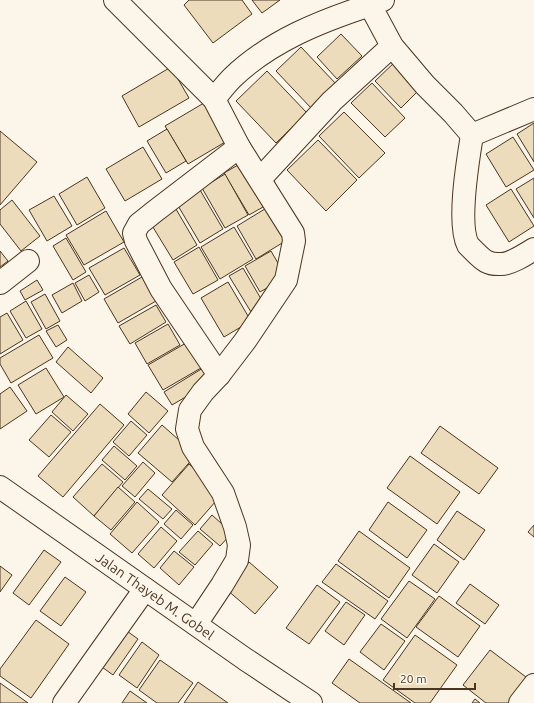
<svg xmlns="http://www.w3.org/2000/svg" width="534" height="703" viewBox="0 0 534 703" font-family="Ubuntu,sans-serif">
  <style>
    .building { fill: #ecdcbc; stroke: #4a3520 }
    .lines { fill: none; stroke-linecap: round; stroke-linejoin: round }
    .street-casing { stroke: #4a3520; stroke-width: 24 }
    .primary-casing { stroke: #4a3520; stroke-width: 24 }
    .street { stroke: #fbf6e9; stroke-width: 22 }
    .primary { stroke: #fbf6e9; stroke-width: 22 }
    .labels { text-anchor: middle; dominant-baseline: central; stroke-width: 3; stroke-linejoin: round; paint-order: stroke }
    .street-label { font-size: 14px; fill: #4a3520; stroke: #fbf6e9 }
  </style>
  <rect width="100%" height="100%" fill="#fbf6e9"/>
  <g class="building">
    <path d="M 189,0 L 242,0 L 252,14 L 213,43 L 184,5 Z"/>
    <path d="M 252,0 L 280,0 L 262,13 Z"/>
    <path d="M 341,34 L 362,56 L 337,79 L 317,57 Z"/>
    <path d="M 301,47 L 337,85 L 312,109 L 276,71 Z"/>
    <path d="M 396,61 L 421,88 L 401,108 L 375,81 Z"/>
    <path d="M 171,67 L 189,98 L 139,127 L 122,96 Z"/>
    <path d="M 267,71 L 307,113 L 276,143 L 236,101 Z"/>
    <path d="M 372,83 L 405,118 L 385,137 L 351,103 Z"/>
    <path d="M 209,100 L 232,138 L 188,164 L 165,126 Z"/>
    <path d="M 344,112 L 385,153 L 359,178 L 319,136 Z"/>
    <path d="M 534,123 L 534,162 L 517,134 Z"/>
    <path d="M 167,129 L 186,161 L 166,173 L 147,141 Z"/>
    <path d="M 0,131 L 37,162 L 0,205 Z"/>
    <path d="M 513,137 L 534,170 L 506,187 L 486,154 Z"/>
    <path d="M 318,140 L 357,180 L 326,211 L 287,170 Z"/>
    <path d="M 143,147 L 162,179 L 125,201 L 106,169 Z"/>
    <path d="M 245,161 L 270,203 L 249,215 L 224,173 Z"/>
    <path d="M 225,174 L 248,215 L 225,228 L 202,188 Z"/>
    <path d="M 87,177 L 105,208 L 77,225 L 59,194 Z"/>
    <path d="M 534,178 L 534,218 L 516,189 Z"/>
    <path d="M 511,189 L 534,226 L 509,242 L 486,205 Z"/>
    <path d="M 200,190 L 223,229 L 200,243 L 177,204 Z"/>
    <path d="M 54,196 L 72,226 L 47,241 L 29,210 Z"/>
    <path d="M 12,200 L 40,236 L 21,251 L 0,224 L 0,210 Z"/>
    <path d="M 173,204 L 197,245 L 173,260 L 148,219 Z"/>
    <path d="M 273,204 L 292,237 L 256,259 L 237,226 Z"/>
    <path d="M 106,211 L 124,242 L 84,265 L 66,235 Z"/>
    <path d="M 234,227 L 253,259 L 220,279 L 201,247 Z"/>
    <path d="M 66,238 L 86,272 L 73,280 L 53,246 Z"/>
    <path d="M 199,247 L 218,280 L 193,294 L 174,262 Z"/>
    <path d="M 124,248 L 140,275 L 105,295 L 89,268 Z"/>
    <path d="M 0,251 L 8,261 L 0,267 Z"/>
    <path d="M 271,251 L 286,277 L 260,292 L 245,266 Z"/>
    <path d="M 243,268 L 264,304 L 251,312 L 229,276 Z"/>
    <path d="M 89,275 L 99,292 L 85,301 L 75,283 Z"/>
    <path d="M 142,277 L 156,301 L 118,323 L 104,299 Z"/>
    <path d="M 37,280 L 43,290 L 25,300 L 20,291 Z"/>
    <path d="M 228,282 L 251,321 L 224,337 L 201,298 Z"/>
    <path d="M 73,283 L 82,301 L 62,313 L 52,295 Z"/>
    <path d="M 45,294 L 60,321 L 46,329 L 31,302 Z"/>
    <path d="M 26,301 L 42,329 L 26,338 L 10,311 Z"/>
    <path d="M 156,305 L 166,322 L 130,344 L 119,326 Z"/>
    <path d="M 7,313 L 23,340 L 0,354 L 0,317 Z"/>
    <path d="M 168,324 L 180,345 L 147,364 L 135,343 Z"/>
    <path d="M 58,325 L 67,340 L 56,347 L 46,331 Z"/>
    <path d="M 39,335 L 53,358 L 11,383 L 0,364 L 0,358 Z"/>
    <path d="M 186,343 L 201,368 L 163,390 L 148,365 Z"/>
    <path d="M 68,347 L 103,378 L 91,393 L 56,362 Z"/>
    <path d="M 46,368 L 64,397 L 36,414 L 18,385 Z"/>
    <path d="M 203,368 L 211,382 L 172,405 L 164,392 Z"/>
    <path d="M 10,387 L 27,411 L 0,429 L 0,394 Z"/>
    <path d="M 146,392 L 168,411 L 149,433 L 128,414 Z"/>
    <path d="M 66,395 L 88,414 L 73,431 L 52,412 Z"/>
    <path d="M 100,404 L 124,425 L 63,497 L 38,476 Z"/>
    <path d="M 51,415 L 71,432 L 49,457 L 29,440 Z"/>
    <path d="M 131,421 L 147,435 L 129,456 L 113,442 Z"/>
    <path d="M 162,425 L 196,455 L 172,482 L 138,453 Z"/>
    <path d="M 440,426 L 498,468 L 479,494 L 421,453 Z"/>
    <path d="M 114,446 L 137,466 L 125,480 L 102,460 Z"/>
    <path d="M 410,456 L 460,492 L 437,524 L 387,488 Z"/>
    <path d="M 143,462 L 155,473 L 135,497 L 122,486 Z"/>
    <path d="M 102,464 L 123,482 L 94,516 L 73,497 Z"/>
    <path d="M 189,464 L 223,493 L 195,525 L 162,495 Z"/>
    <path d="M 118,487 L 135,502 L 111,530 L 94,516 Z"/>
    <path d="M 148,489 L 172,509 L 163,519 L 139,499 Z"/>
    <path d="M 137,502 L 159,522 L 132,553 L 110,534 Z"/>
    <path d="M 388,502 L 427,530 L 407,558 L 369,530 Z"/>
    <path d="M 176,510 L 193,525 L 181,539 L 164,524 Z"/>
    <path d="M 457,511 L 485,530 L 464,560 L 437,540 Z"/>
    <path d="M 212,515 L 232,533 L 220,546 L 200,529 Z"/>
    <path d="M 534,525 L 534,537 L 528,532 Z"/>
    <path d="M 161,527 L 177,541 L 154,568 L 138,554 Z"/>
    <path d="M 198,531 L 213,544 L 195,565 L 179,552 Z"/>
    <path d="M 359,531 L 410,568 L 389,598 L 338,561 Z"/>
    <path d="M 434,544 L 459,562 L 437,593 L 412,575 Z"/>
    <path d="M 44,550 L 61,562 L 29,605 L 13,593 Z"/>
    <path d="M 174,551 L 194,567 L 179,585 L 160,568 Z"/>
    <path d="M 249,562 L 278,587 L 255,614 L 226,589 Z"/>
    <path d="M 336,564 L 388,601 L 375,619 L 322,582 Z"/>
    <path d="M 0,566 L 12,575 L 0,592 Z"/>
    <path d="M 65,577 L 86,592 L 61,626 L 40,611 Z"/>
    <path d="M 409,581 L 435,599 L 407,638 L 381,619 Z"/>
    <path d="M 470,584 L 499,605 L 485,624 L 456,603 Z"/>
    <path d="M 317,585 L 340,602 L 309,644 L 286,628 Z"/>
    <path d="M 439,596 L 480,626 L 458,657 L 416,627 Z"/>
    <path d="M 346,602 L 365,615 L 344,645 L 325,631 Z"/>
    <path d="M 36,620 L 69,644 L 31,698 L 0,676 L 0,669 Z"/>
    <path d="M 381,624 L 405,641 L 384,670 L 360,652 Z"/>
    <path d="M 120,626 L 138,639 L 113,675 L 95,662 Z"/>
    <path d="M 415,635 L 457,665 L 430,703 L 415,703 L 383,680 Z"/>
    <path d="M 142,642 L 159,655 L 137,688 L 119,675 Z"/>
    <path d="M 490,650 L 530,680 L 512,703 L 486,703 L 463,685 Z"/>
    <path d="M 349,659 L 411,703 L 360,703 L 332,683 Z"/>
    <path d="M 160,660 L 193,683 L 178,703 L 157,703 L 139,690 Z"/>
    <path d="M 198,682 L 228,703 L 184,703 Z"/>
    <path d="M 0,683 L 28,703 L 0,703 Z"/>
    <path d="M 130,691 L 147,703 L 122,703 Z"/>
    <path d="M 475,699 L 480,703 L 472,703 Z"/>
  </g>
  <g class="lines">
    <defs>
      <g id="street">
        <path d="M 115,0 L 214,99 L 239,147 L 293,233 L 294,241 L 286,280 L 245,341 L 219,375 L 203,392 L 190,410 L 187,429 L 193,447 L 223,493 L 235,527 L 239,545 L 237,560 L 222,585 L 196,624"/>
        <path d="M 383,0 L 370,5 L 392,46 L 425,85 L 453,113 L 472,135"/>
        <path d="M 214,99 C 220,92 225,85 232,78 C 270,41 321,21 370,5"/>
        <path d="M 534,109 L 472,135 C 468,160 457,223 468,245 C 470,247 473,250 475,252 C 483,260 488,265 501,264 C 511,264 526,254 534,249"/>
        <path d="M 260,179 L 332,101 L 392,46"/>
        <path d="M 0,283 L 28,261"/>
        <path d="M 219,375 L 161,289 L 136,241 L 134,233 L 139,224 L 154,212 L 239,147"/>
        <path d="M 64,703 L 145,589"/>
        <path d="M 520,703 L 534,685"/>
      </g>
      <path id="primary" d="M 0,487 L 245,659 L 311,703"/>
    </defs>
    <use href="#street" class="street-casing"/>
    <use href="#primary" class="primary-casing"/>
    <use href="#street" class="street"/>
    <use href="#primary" class="primary"/>
  </g>
  <g class="labels">
    <g class="street-label">
      <text transform="translate(155 596) rotate(35)">Jalan Thayeb M. Gobel</text>
    </g>
  </g>
  <path d="M394 683v6h81v-6" fill="none" stroke="#4a3520" stroke-width="2"/>
  <text x="400" y="683" font-size="12" fill="#4a3520" stroke="#fbf6e9" stroke-width="3" paint-order="stroke">20 m</text>
</svg>
